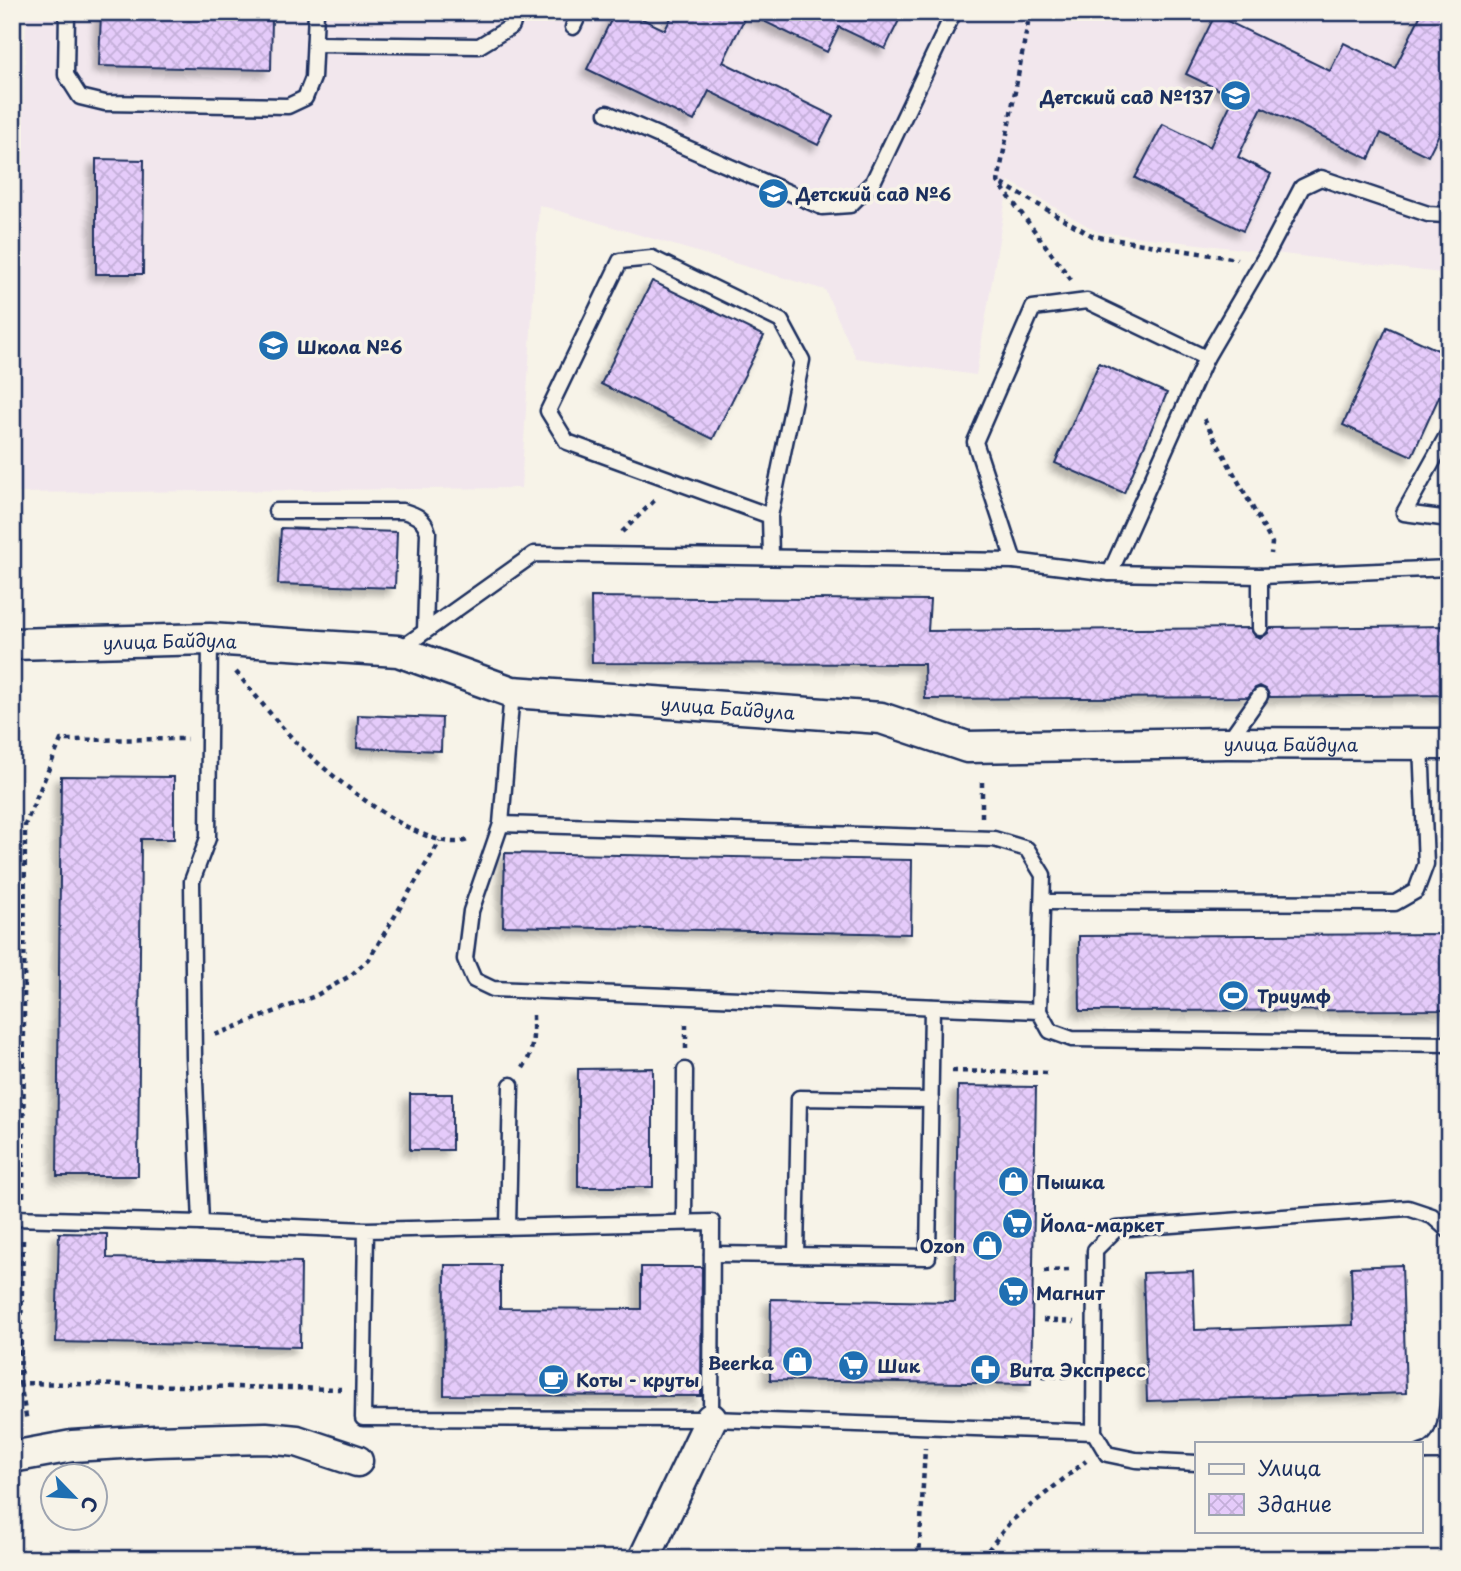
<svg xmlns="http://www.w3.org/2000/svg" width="1461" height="1571" viewBox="0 0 1461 1571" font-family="'Playpen Sans',sans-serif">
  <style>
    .built { fill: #f2e7ed }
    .building { fill: url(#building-cross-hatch); stroke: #1b2f5e; stroke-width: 2; filter: url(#shadow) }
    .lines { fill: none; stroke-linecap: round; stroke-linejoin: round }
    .service-casing { stroke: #1b2f5e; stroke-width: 19 }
    .minor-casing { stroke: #1b2f5e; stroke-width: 35 }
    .path { stroke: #1b2f5e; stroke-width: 4.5; stroke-dasharray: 5 5; stroke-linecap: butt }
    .service { stroke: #f7f3e8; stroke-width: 14 }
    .minor { stroke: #f7f3e8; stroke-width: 30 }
    .labels { text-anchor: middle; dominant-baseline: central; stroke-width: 7; stroke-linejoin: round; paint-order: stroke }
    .poi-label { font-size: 18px; font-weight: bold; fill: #1b2f5e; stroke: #f7f3e8; text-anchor: start }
    .street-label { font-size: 18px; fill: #1b2f5e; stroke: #f7f3e8 }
  </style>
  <defs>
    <pattern id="building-cross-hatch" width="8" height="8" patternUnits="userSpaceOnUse" patternTransform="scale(1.75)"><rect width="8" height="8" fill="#e5cbfa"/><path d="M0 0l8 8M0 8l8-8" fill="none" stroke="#c4afd9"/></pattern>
    <filter id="shadow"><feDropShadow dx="-6" dy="6" stdDeviation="3.5" flood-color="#0004"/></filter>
  </defs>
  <rect width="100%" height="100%" fill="#f7f3e8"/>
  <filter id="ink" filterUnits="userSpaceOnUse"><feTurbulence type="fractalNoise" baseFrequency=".0143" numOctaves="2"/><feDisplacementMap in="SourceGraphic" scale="14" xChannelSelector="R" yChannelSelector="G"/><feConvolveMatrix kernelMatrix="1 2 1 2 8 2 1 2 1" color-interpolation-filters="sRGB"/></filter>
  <g filter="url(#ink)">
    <path class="built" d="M 26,12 L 1449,12 L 1449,274 L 1098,232 L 1009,181 L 976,375 L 856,358 L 825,290 L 539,205 L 521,488 L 14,493 Z"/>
    <g class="building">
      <path d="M 101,12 L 272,17 L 271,70 L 99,66 Z"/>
      <path d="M 615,12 L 628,12 L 665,30 L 674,12 L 903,12 L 885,49 L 839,27 L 827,52 L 747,13 L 723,62 L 833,116 L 818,145 L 709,91 L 694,121 L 587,69 Z"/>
      <path d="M 1422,12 L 1449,12 L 1449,114 L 1428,156 L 1381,133 L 1369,159 L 1262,107 L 1238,157 L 1271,174 L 1243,231 L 1135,178 L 1163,124 L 1210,147 L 1234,97 L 1186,74 L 1215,15 L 1330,71 L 1344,43 L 1395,68 Z"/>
      <path d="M 96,159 L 144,160 L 143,274 L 96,274 Z"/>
      <path d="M 652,281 L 764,336 L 713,439 L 601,384 Z"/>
      <path d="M 1387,327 L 1449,355 L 1449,375 L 1412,456 L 1343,425 Z"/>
      <path d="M 1099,363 L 1167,393 L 1124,493 L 1055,463 Z"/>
      <path d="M 281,528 L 397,532 L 395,588 L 278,584 Z"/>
      <path d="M 591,597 L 930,600 L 928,631 L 1250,628 L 1255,636 L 1261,638 L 1268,633 L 1270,628 L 1449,626 L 1449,695 L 1270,697 L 1266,689 L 1260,686 L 1255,688 L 1248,697 L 925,699 L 924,664 L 592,663 Z"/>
      <path d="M 358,715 L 442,718 L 441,751 L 357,748 Z"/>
      <path d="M 61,776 L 174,777 L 174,839 L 141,839 L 138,1176 L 57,1176 Z"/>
      <path d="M 505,853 L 912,860 L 911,934 L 503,926 Z"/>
      <path d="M 1449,934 L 1449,1010 L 1080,1011 L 1079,936 Z"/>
      <path d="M 653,1068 L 653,1187 L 578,1187 L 578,1069 Z"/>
      <path d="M 958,1086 L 1036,1087 L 1031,1384 L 770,1380 L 771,1299 L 955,1302 Z"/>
      <rect x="410" y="1094" width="42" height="56"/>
      <path d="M 59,1233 L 107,1234 L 107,1258 L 301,1262 L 300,1347 L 56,1342 Z"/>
      <path d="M 445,1265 L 500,1265 L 500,1308 L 641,1309 L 641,1267 L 702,1267 L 701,1396 L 444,1395 Z"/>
      <path d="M 1402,1265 L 1406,1393 L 1147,1401 L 1143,1273 L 1193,1271 L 1195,1330 L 1353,1325 L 1351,1267 Z"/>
    </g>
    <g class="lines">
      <defs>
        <g id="service">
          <path d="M 67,12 L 66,75 L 80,97 L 105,103 L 288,106 L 305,98 L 313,78 L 316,12"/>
          <path d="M 573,27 L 580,12"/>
          <path d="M 315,44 L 479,46 L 512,26 L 516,12"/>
          <path d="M 607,113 L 822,207 L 850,205 L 873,182 L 954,12"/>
          <path d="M 1449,432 L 1404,513 L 1449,519"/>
          <path d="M 276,511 L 403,511 C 416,515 424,518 428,532 L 425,631"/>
          <path d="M 770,516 L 567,442 L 548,411 L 620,261 L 652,258 L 781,321 L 802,360 L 770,516 L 771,556"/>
          <path d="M 1014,561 L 975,442 L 1033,308 L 1087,301 L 1206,358"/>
          <path d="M 1110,573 L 1206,358 L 1268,252 L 1302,187 L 1321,178 L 1428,214 L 1445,215 L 1449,212"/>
          <path d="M 1260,628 L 1260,576"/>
          <path d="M 399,650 L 534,554 L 1014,561 L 1110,573 L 1260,576 L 1449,568"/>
          <path d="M 512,692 L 501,824 L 471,911 L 465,959 L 474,980 L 493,989 L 1039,1011 L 1050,1031 L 1072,1039 L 1449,1044"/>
          <path d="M 1227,743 L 1260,696"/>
          <path d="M 501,824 L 994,839 L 1027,849 L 1043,875 L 1039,1011"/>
          <path d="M 1044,902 L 1395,903 L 1416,891 L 1426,864 L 1421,744"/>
          <path d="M 12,1218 L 201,1223 L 194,1057 L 192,881 L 208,838 L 210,639"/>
          <path d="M 684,1222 L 685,1070"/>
          <path d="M 201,1223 L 366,1230 L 712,1222 L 711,1419 L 363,1418 L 366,1230"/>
          <path d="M 508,1227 L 511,1085"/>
          <path d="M 712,1254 L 928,1257 L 932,1007"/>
          <path d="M 796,1255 L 799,1098 L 931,1100"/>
          <path d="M 711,1419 L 1094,1432"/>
          <path d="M 1426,1452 L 1449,1452"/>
          <path d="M 1421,1453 C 1450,1446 1447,1407 1449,1383"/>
          <path d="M 1197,1463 L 1136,1460 L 1107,1454 L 1094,1432 L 1095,1250 L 1116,1229 L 1408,1208 L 1432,1216 L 1449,1231"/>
        </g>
        <g id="minor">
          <path id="s1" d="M 12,644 L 210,639 L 398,651 L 512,692 L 881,718 L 967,747 L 1227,743 L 1449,744"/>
          <path d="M 12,1457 L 72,1446 L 155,1441 L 266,1438 L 297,1441 L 357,1461"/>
          <path d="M 644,1559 L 711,1419"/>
        </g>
      </defs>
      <use href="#service" class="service-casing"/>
      <use href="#minor" class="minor-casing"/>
      <g class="path">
        <path d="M 1030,12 L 998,182 L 1072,281"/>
        <path d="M 1002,184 L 1093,236 L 1237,259"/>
        <path d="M 1204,419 L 1272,543 L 1271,554"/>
        <path d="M 622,532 L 656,499"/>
        <path d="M 236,672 C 258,698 279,726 303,749 C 332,777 429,859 470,839"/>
        <path d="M 982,817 L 982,777"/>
        <path d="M 215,1035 L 315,996 L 350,976 L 369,959 L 440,841"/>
        <path d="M 686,1049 L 686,1019"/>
        <path d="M 523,1068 C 535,1050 533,1034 533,1013"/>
        <path d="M 952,1071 L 1049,1073"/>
        <path d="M 23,1197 L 25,825 L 61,740 L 187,739"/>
        <path d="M 23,1240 L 20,1383 L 341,1389"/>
        <path d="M 1044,1271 L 1071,1270"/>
        <path d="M 1043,1320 L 1074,1322"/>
        <path d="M 1042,1376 L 1072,1377"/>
        <path d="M 20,1383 L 27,1422"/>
        <path d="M 919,1559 L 925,1448"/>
        <path d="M 984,1559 L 985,1554 L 1010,1522 L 1086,1461"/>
      </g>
      <use href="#service" class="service"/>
      <use href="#minor" class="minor"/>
    </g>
  </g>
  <defs>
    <symbol id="school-disc" viewBox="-11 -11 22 22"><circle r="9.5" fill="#1f6fb2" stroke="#f7f3e8"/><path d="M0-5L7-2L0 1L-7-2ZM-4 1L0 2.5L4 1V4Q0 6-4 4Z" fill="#fff"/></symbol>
    <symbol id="stadium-disc" viewBox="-11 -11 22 22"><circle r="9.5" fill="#1f6fb2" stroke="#f7f3e8"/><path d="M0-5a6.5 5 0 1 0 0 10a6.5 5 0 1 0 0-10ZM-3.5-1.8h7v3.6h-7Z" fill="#fff"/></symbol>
    <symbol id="shop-disc" viewBox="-11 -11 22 22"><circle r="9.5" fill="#1f6fb2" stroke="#f7f3e8"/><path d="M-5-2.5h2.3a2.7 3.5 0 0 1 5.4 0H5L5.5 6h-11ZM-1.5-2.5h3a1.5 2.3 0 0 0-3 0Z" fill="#fff"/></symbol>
    <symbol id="supermarket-disc" viewBox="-11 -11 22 22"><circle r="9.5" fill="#1f6fb2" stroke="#f7f3e8"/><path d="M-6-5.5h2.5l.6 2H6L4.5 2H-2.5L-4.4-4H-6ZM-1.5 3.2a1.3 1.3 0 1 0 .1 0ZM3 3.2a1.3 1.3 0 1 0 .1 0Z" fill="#fff"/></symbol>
    <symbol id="pharmacy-disc" viewBox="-11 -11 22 22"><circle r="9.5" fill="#1f6fb2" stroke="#f7f3e8"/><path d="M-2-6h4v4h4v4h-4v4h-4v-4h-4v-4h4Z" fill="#fff"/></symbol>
    <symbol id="cafe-disc" viewBox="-11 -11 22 22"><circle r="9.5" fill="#1f6fb2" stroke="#f7f3e8"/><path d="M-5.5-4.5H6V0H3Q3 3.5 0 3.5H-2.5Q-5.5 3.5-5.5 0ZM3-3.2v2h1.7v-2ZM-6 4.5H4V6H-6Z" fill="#fff"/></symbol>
  </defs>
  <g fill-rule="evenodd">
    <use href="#school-disc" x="1218" y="78" width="35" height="35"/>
    <use href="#school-disc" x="756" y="176" width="35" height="35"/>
    <use href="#school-disc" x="256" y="328" width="35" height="35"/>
    <use href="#stadium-disc" x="1216" y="978" width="35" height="35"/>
    <use href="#shop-disc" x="996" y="1164" width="35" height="35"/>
    <use href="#supermarket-disc" x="1000" y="1206" width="35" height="35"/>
    <use href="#shop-disc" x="970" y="1228" width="35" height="35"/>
    <use href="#supermarket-disc" x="996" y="1274" width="35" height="35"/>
    <use href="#shop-disc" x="780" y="1344" width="35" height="35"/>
    <use href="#supermarket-disc" x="836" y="1348" width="35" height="35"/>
    <use href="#pharmacy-disc" x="968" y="1352" width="35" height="35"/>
    <use href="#cafe-disc" x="536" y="1362" width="35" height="35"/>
  </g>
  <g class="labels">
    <g class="poi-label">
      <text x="1213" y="96" text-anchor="end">Детский сад №137</text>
      <text x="796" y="193">Детский сад №6</text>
      <text x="297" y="346">Школа №6</text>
      <text x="1257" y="995">Триумф</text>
      <text x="1036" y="1181">Пышка</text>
      <text x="1040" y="1224">Йола-маркет</text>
      <text x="965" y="1245" text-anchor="end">Ozon</text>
      <text x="1036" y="1292">Магнит</text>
      <text x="774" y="1362" text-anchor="end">Beerka</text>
      <text x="877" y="1365">Шик</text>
      <text x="1009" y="1369">Вита Экспресс</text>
      <text x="576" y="1379">Коты - круты</text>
    </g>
    <g class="street-label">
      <text stroke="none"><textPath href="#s1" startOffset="158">улица Байдула</textPath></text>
      <text stroke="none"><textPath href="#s1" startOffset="724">улица Байдула</textPath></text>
      <text stroke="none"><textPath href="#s1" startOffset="1292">улица Байдула</textPath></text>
    </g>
  </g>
  <rect width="1461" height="1571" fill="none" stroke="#f7f3e8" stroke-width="42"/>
  <rect x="21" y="21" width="1419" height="1529" fill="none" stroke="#1b2f5e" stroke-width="2.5" filter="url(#ink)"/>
  <rect x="1195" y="1442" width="228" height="91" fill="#f7f3e8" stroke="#9fa5b1" stroke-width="2"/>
  <rect x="1209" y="1464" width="35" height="10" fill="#f7f3e8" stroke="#9fa5b1" stroke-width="2"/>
  <text x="1258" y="1476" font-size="21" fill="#1b2f5e">Улица</text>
  <rect x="1209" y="1494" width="35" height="21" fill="url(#building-cross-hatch)" stroke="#9fa5b1" stroke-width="2"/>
  <text x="1258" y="1512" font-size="21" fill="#1b2f5e">Здание</text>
  <g transform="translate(74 1497) rotate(115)"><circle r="33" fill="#f7f3e8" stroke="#9fa5b1" stroke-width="2"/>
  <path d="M0-5L12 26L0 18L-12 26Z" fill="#1f6fb2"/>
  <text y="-10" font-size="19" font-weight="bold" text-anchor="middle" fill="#1b2f5e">С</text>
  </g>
</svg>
